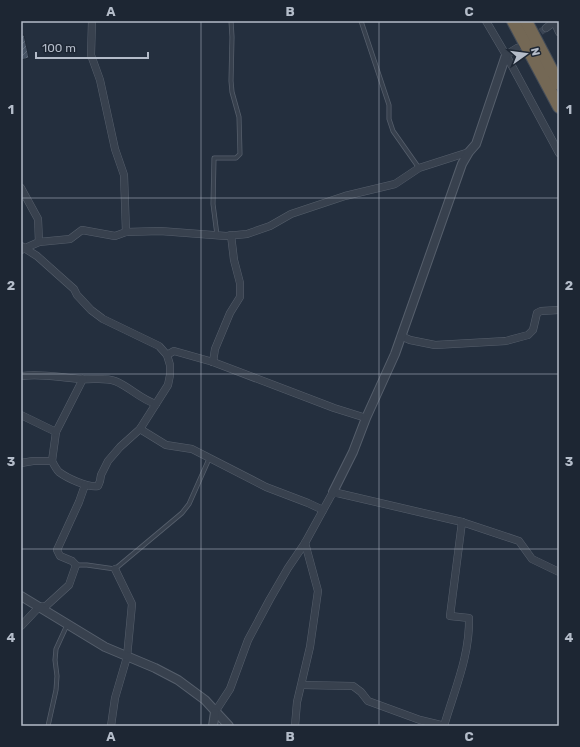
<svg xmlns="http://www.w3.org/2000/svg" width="580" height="747" viewBox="0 0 580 747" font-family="Rubik,sans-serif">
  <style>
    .building { fill: url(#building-hatch); stroke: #1f2835 }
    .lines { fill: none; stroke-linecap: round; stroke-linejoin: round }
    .minor-tunnel { stroke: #3a4453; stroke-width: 7; stroke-dasharray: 7 3.5; stroke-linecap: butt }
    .service-casing { stroke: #565f6c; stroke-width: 5 }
    .minor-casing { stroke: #565f6c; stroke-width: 8 }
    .tertiary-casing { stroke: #565f6c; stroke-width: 10 }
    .motorway-casing { stroke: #434c59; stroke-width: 14 }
    .service { stroke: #38414e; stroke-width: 3.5 }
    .minor { stroke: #38414e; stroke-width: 7 }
    .tertiary { stroke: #38414e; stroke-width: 8 }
    .motorway { stroke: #746855; stroke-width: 12 }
    .grid { fill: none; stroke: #b4bcc9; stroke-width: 1; stroke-opacity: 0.55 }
    .neatline { fill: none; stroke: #b4bcc9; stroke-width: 1.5 }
    .grid-label { font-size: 13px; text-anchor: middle; font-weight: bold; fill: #b4bcc9 }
  </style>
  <defs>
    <pattern id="building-hatch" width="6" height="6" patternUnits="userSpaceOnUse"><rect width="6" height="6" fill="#455162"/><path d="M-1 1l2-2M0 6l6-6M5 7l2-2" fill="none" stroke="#5d6877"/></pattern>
  </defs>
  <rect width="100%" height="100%" fill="#242f3e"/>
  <path class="building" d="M 21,35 L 24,35 L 29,58 L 21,60 Z"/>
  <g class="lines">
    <path class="minor-tunnel" d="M 532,38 L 546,28"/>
    <defs>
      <g id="service">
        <path d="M 361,21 L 389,105 L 389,119 L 393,131 L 419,168"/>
        <path d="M 217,235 L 213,204 L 214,158 L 236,158 L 240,154 L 239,117 L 232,92 L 231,81 L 232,37 L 231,21"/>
        <path d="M 76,565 L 87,565 L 115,569 L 182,513 L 189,504 L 209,459"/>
        <path d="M 48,726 L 56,690 L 57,676 L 55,660 L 56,649 L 67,625"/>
      </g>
      <g id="minor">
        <path d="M 92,21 L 91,55 L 100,80 L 115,149 L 124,175 L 126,232"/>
        <path d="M 486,21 L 506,55 L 559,153"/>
        <path d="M 554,21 L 559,32"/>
        <path d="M 546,28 L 554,22"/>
        <path d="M 506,55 L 517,48"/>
        <path d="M 21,188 L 38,219 L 39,242"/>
        <path d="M 21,250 L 39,242 L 70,239 L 82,230 L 115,236 L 126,232 L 160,231 L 226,236 L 247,234 L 270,226 L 291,214 L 345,196 L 395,184 L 419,168 L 469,152"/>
        <path d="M 401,336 L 410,340 L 435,345 L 506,341 L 528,335 L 533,330 L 537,313 L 541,311 L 559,310"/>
        <path d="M 167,355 L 174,351 L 213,362 L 334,408 L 366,418"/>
        <path d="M 213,362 L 215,349 L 230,313 L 240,297 L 240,283 L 234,260 L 231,235"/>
        <path d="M 22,376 C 42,373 61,378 81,379 C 93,380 104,377 115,381 C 130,387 140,399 156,404"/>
        <path d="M 21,415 L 56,432 L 52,461"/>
        <path d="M 140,429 L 166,445 L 192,449 L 266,487 L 308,503 L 323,510"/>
        <path d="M 56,432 L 83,379"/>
        <path d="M 21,463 L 33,461 L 52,461 C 54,465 56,469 59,472 C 67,478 88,488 98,486 L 100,481 L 101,475 L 108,461 L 120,447 L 140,429 L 168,385 L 170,375 L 170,365 L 167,355 L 159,346 L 103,319 L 91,310 L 77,295 L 74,289 L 37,256 L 21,246"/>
        <path d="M 21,626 L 39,607 L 46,606 L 69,585 L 76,565 L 72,561 L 60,556 L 57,550 L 79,502 L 85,485"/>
        <path d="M 302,685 L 353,686 L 361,692 L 368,701 L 420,720 L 445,726"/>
        <path d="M 215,712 L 230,689 L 248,640 L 270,599 L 288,568 L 305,543 L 333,492 L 462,522 L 519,541 L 532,559 L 559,572"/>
        <path d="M 111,726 L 115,698 L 127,657 L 132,604 L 115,569"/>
        <path d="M 295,726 L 297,702 L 310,647 L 318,591 L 305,543"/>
        <path d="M 444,726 C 454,691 470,656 469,618 L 450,616 L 462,522"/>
      </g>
      <g id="tertiary">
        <path d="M 333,492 L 353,452 L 366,418 L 395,354 L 462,164 L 469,152 L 476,144 L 506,55"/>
        <path d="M 21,596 L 105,647 L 155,668 L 178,680 L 205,700 L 229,726"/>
        <path d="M 213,726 L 215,712"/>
      </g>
      <g id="motorway">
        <path d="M 513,21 L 559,107"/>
        <path d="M 526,21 L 559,84"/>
      </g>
    </defs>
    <use href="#service" class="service-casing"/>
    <use href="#minor" class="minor-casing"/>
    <use href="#tertiary" class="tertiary-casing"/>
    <use href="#motorway" class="motorway-casing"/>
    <use href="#service" class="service"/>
    <use href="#minor" class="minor"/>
    <use href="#tertiary" class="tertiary"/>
    <use href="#motorway" class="motorway"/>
  </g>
  <path class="grid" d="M 201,21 L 201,726M 379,21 L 379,726M 21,198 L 559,198M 21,374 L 559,374M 21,549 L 559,549"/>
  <rect width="580" height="747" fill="none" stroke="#1d2633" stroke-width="44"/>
  <g transform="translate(526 54) rotate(76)" stroke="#1d2633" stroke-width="3" paint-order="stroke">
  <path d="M0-3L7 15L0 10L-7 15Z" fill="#b4bcc9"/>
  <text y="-6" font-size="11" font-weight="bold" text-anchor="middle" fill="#b4bcc9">N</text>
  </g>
  <path d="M36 52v6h112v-6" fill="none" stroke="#b4bcc9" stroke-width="2"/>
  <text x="42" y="52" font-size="12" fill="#b4bcc9" stroke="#1d2633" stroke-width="3" paint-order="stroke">100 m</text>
  <rect x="22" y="22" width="536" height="703" class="neatline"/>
  <g class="grid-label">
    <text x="111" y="16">A</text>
    <text x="290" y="16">B</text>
    <text x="469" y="16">C</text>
    <text x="11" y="114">1</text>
    <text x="569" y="114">1</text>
    <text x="11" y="290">2</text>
    <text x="569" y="290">2</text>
    <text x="11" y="466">3</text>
    <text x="569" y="466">3</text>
    <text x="11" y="642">4</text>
    <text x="569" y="642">4</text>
    <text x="111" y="741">A</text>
    <text x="290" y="741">B</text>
    <text x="469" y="741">C</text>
  </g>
</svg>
